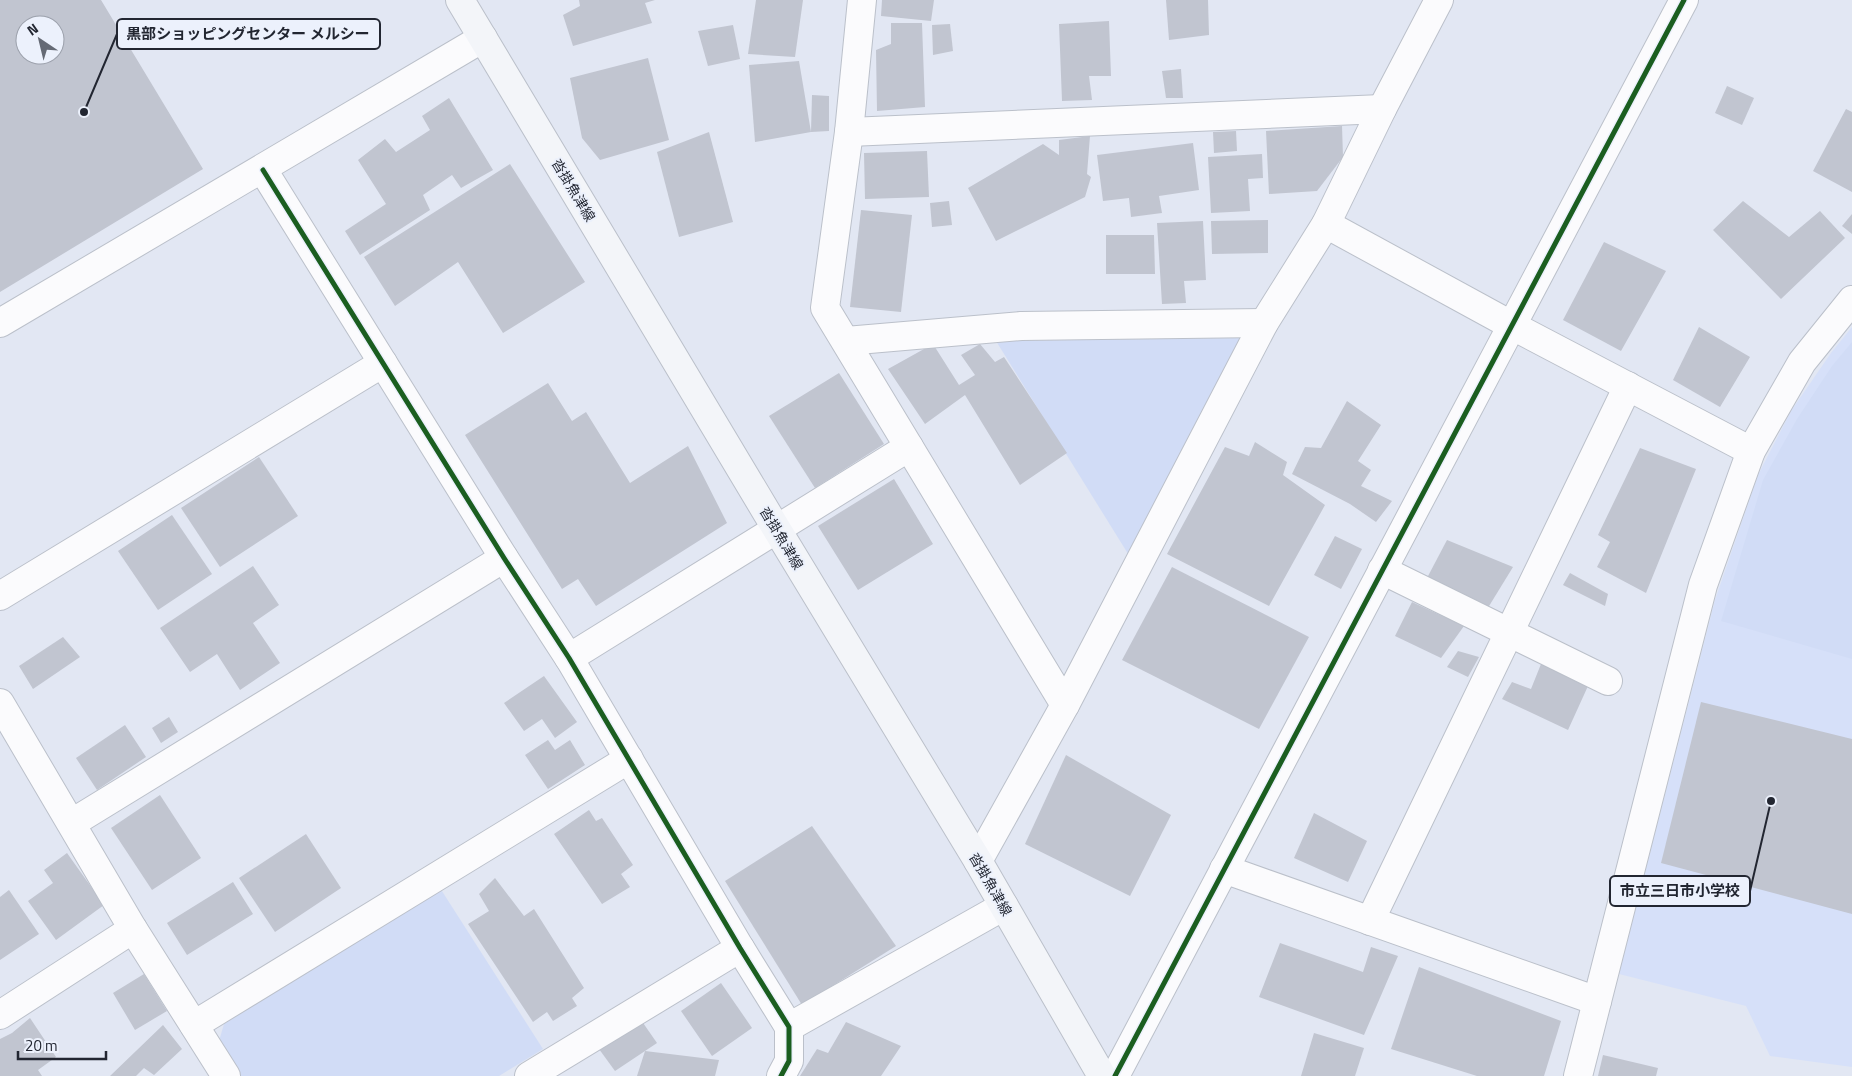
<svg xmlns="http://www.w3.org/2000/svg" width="1852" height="1076" viewBox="0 0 1852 1076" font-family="'Titillium Web','Noto Sans JP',sans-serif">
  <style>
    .built { fill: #d6e0f9 }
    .green { fill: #d1dcf6 }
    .building { fill: #c1c5d0; fill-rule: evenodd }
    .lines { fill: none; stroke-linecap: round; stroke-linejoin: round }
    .minor-casing { stroke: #bbc0ca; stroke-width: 30 }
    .tertiary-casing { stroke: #bbc0ca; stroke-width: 30 }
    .secondary-casing { stroke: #bbc0ca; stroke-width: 30 }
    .minor { stroke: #fbfbfd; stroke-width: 28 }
    .tertiary { stroke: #fbfbfd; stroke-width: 28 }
    .secondary { stroke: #f3f5f9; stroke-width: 28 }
    .cycleway-casing { stroke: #ecf1fc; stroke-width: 8 }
    .cycleway { stroke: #1b5e20; stroke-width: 5 }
    .labels { text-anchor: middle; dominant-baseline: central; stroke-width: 4; stroke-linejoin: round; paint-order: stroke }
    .street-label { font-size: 14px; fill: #222631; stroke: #ecf1fc }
    .leader { fill: none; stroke: #222631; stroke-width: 2 }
    .callout-dot { fill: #222631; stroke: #ecf1fc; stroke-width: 2 }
    .callout { fill: #ecf1fc; stroke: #222631; stroke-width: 2 }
    .callout-label { font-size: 15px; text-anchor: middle; font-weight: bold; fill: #222631 }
  </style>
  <rect width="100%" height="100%" fill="#e2e7f3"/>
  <path class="built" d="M 1852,327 L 1852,1067 L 1770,1056 L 1746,1006 L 1619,974 L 1715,600 L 1758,475 L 1791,411 L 1831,353 Z"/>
  <g class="green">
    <path d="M 1246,338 L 1130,557 L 996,341 Z"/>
    <path d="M 1852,342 L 1852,659 L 1721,621 L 1763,480 L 1797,419 L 1832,366 Z"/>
    <path d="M 440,888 L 543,1049 L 499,1076 L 240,1076 L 219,1041 L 224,1024 Z"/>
  </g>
  <g class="building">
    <path d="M 0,0 L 101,0 L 203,169 L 0,292 ZM 25,25 L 55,25 L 55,55 L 25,55 Z"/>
    <path d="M 579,0 L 655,0 L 645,3 L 652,23 L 573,46 L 563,15 L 580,6 Z"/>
    <path d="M 756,0 L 803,0 L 795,57 L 748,54 Z"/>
    <path d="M 882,0 L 934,0 L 931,21 L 881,16 Z"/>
    <path d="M 1166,0 L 1208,0 L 1209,35 L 1169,40 Z"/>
    <path d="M 1109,21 L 1111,76 L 1089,76 L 1092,100 L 1062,101 L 1059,24 Z"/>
    <path d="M 891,23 L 922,23 L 925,107 L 877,111 L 876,50 L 891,44 Z"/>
    <path d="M 950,24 L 953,51 L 933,55 L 932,25 Z"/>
    <path d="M 733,25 L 740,59 L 708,66 L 698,31 Z"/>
    <path d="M 648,58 L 669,140 L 600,160 L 582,138 L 570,78 Z"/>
    <path d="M 799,61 L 811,132 L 755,142 L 749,65 Z"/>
    <path d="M 1181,69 L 1183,98 L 1166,98 L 1162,71 Z"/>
    <path d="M 1727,86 L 1754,98 L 1742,125 L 1715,113 Z"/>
    <path d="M 812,95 L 829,96 L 829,131 L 811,132 Z"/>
    <path d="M 449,98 L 493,170 L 461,188 L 452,175 L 423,195 L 430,210 L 360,255 L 345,231 L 386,204 L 358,160 L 385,139 L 396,152 L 430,130 L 422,116 Z"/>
    <path d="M 1846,109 L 1852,112 L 1852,192 L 1813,171 Z"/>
    <path d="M 1342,126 L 1343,157 L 1317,191 L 1269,194 L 1266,131 Z"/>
    <path d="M 1236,131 L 1237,151 L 1214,153 L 1213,132 Z"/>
    <path d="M 709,132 L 733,222 L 679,237 L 657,152 Z"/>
    <path d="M 1090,136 L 1087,174 L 1091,177 L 1085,197 L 996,241 L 968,188 L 1043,144 L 1059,155 L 1059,140 Z"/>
    <path d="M 1193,143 L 1199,190 L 1159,196 L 1162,213 L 1131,217 L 1129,198 L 1103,201 L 1097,155 Z"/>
    <path d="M 927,151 L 929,197 L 865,199 L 864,153 Z"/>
    <path d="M 1262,154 L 1263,178 L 1248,179 L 1250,211 L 1211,213 L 1208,157 Z"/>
    <path d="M 510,164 L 585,282 L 503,333 L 458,262 L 395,306 L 364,257 Z"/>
    <path d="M 949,201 L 952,225 L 932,227 L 930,203 Z"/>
    <path d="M 1743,201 L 1789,237 L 1820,211 L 1845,238 L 1781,299 L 1713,230 Z"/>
    <path d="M 861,210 L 912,215 L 901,312 L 850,307 Z"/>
    <path d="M 1852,214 L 1852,234 L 1842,226 Z"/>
    <path d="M 1268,220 L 1268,253 L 1212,254 L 1211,221 Z"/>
    <path d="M 1203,221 L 1206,280 L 1184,281 L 1186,303 L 1162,304 L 1157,223 Z"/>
    <path d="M 1106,235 L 1154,235 L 1155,274 L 1106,274 Z"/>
    <path d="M 1604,242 L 1666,271 L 1621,351 L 1563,320 Z"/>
    <path d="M 1699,327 L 1750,357 L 1720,407 L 1673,380 Z"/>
    <path d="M 933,344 L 959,385 L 975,375 L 961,355 L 980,344 L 995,362 L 1004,357 L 1067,453 L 1020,485 L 965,395 L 925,424 L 888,369 Z"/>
    <path d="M 839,373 L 884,444 L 815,488 L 769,416 Z"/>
    <path d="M 548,383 L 572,421 L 586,412 L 630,483 L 688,446 L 727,523 L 596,606 L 578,579 L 562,589 L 465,435 Z"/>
    <path d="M 1347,401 L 1381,425 L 1358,461 L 1371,470 L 1361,486 L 1392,501 L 1376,522 L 1350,504 L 1292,474 L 1305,447 L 1321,448 Z"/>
    <path d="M 1255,442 L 1287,462 L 1283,475 L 1325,505 L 1269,606 L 1167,554 L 1225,447 L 1249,456 Z"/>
    <path d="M 1640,448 L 1696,469 L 1646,593 L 1597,567 L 1610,542 L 1598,535 Z"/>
    <path d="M 259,457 L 298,516 L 220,567 L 181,508 Z"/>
    <path d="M 894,479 L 933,544 L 858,590 L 818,526 Z"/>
    <path d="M 172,515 L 212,574 L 158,610 L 118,551 Z"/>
    <path d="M 1335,536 L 1362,549 L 1341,589 L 1314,575 Z"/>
    <path d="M 1447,540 L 1513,567 L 1486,611 L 1427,578 Z"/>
    <path d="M 253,566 L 279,605 L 253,623 L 280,663 L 240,690 L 217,654 L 190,672 L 160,628 Z"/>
    <path d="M 1172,567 L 1309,637 L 1259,729 L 1122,660 Z"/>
    <path d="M 1570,573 L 1608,594 L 1605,606 L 1563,585 Z"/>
    <path d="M 1412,602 L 1464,626 L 1441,658 L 1395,636 Z"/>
    <path d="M 63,637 L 80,657 L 33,689 L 19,666 Z"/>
    <path d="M 1458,651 L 1479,657 L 1468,677 L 1447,667 Z"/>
    <path d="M 1541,664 L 1588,686 L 1568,730 L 1502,699 L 1512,682 L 1531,689 Z"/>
    <path d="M 544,676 L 577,722 L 555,738 L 542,719 L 524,731 L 504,703 Z"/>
    <path d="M 1701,702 L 1852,739 L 1852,914 L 1661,863 Z"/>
    <path d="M 169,717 L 178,732 L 161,743 L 152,728 Z"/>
    <path d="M 125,725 L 146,757 L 97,790 L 76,758 Z"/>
    <path d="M 548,740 L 555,750 L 570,740 L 585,765 L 548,789 L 525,755 Z"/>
    <path d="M 1066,755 L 1171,815 L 1130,896 L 1025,844 Z"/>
    <path d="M 160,795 L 201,858 L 152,890 L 111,828 Z"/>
    <path d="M 589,810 L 596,821 L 602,818 L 633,865 L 621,874 L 630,887 L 602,904 L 554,834 Z"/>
    <path d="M 1314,813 L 1367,841 L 1348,882 L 1294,858 Z"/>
    <path d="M 812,826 L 896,946 L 802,1005 L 725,881 Z"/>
    <path d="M 306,834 L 341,888 L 275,932 L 239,878 Z"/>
    <path d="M 67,853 L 104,905 L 56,940 L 28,901 L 53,883 L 44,870 Z"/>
    <path d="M 495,878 L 524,916 L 534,909 L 584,988 L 572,998 L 577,1006 L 553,1021 L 547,1012 L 533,1022 L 468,924 L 489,911 L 479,894 Z"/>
    <path d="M 233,882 L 253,914 L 187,955 L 167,923 Z"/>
    <path d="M 9,890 L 39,934 L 0,960 L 0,897 Z"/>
    <path d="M 1280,943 L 1363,972 L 1371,947 L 1398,956 L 1364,1035 L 1259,997 Z"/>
    <path d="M 1419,967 L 1561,1021 L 1544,1076 L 1477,1076 L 1391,1049 Z"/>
    <path d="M 144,974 L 167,1011 L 135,1030 L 113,993 Z"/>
    <path d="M 721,983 L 752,1028 L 712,1056 L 681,1011 Z"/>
    <path d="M 30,1018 L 56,1057 L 38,1070 L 42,1076 L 0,1076 L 0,1039 L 12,1033 Z"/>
    <path d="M 641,1020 L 657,1043 L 615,1071 L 599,1049 Z"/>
    <path d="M 846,1022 L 901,1046 L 881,1076 L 800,1076 L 817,1049 L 828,1053 Z"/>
    <path d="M 163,1025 L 182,1049 L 154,1075 L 144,1068 L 136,1076 L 110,1076 Z"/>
    <path d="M 1314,1033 L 1364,1048 L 1355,1076 L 1301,1076 Z"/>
    <path d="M 645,1051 L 719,1060 L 715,1076 L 637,1076 Z"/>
    <path d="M 1603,1055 L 1658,1068 L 1656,1076 L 1598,1076 Z"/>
  </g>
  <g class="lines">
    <defs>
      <g id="minor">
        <path d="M 862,0 L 849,132 L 825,308 L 1065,705"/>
        <path d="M 849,132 L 1382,109"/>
        <path d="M 263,170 L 504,558 L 569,658 L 740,948 L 789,1027 L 789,1061 L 781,1076"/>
        <path d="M 1326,224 L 1511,325 L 1751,451"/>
        <path d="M 846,341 L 1021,326 L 1264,323"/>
        <path d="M 1382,570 L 1608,681"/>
        <path d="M 0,596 L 383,363"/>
        <path d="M 569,658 L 909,447"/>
        <path d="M 0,703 L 133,929 L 226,1076"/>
        <path d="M 72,823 L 504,558"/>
        <path d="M 978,861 L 1065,705 L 1264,323 L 1326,224 L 1382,109 L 1439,0"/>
        <path d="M 1224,869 L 1597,1001"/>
        <path d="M 1370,921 L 1628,386"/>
        <path d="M 0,1015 L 133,929"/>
        <path d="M 194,1025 L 629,759"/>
        <path d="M 789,1027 L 1004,906"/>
        <path d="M 529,1076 L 740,948"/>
      </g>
      <g id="tertiary">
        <path d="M 0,323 L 483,38"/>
        <path d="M 1115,1076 L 1684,0"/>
        <path d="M 1578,1076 L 1703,585 L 1751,451 L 1802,362 L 1852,300"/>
      </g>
      <path id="secondary" d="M 460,0 L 776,528 L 978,861 L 1102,1076"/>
    </defs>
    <use href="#minor" class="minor-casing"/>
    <use href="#tertiary" class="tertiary-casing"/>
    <use href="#secondary" class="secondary-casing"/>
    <use href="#minor" class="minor"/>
    <use href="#tertiary" class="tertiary"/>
    <use href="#secondary" class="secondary"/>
    <defs>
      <g id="cycleway">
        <path d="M 263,170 L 504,558 L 569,658 L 740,948 L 789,1027 L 789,1061 L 781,1076"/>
        <path d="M 1115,1076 L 1684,0"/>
      </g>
    </defs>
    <use href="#cycleway" class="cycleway-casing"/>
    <use href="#cycleway" class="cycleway"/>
  </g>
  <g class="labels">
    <g class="street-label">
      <text transform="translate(574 190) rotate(59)">沓掛魚津線</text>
      <text transform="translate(782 538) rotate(59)">沓掛魚津線</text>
      <text transform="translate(991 884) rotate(60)">沓掛魚津線</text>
    </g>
  </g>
  <path class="leader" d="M84 112L117 34M1771 801L1750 891"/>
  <g class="callout-dot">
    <circle cx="84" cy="112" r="5"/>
    <circle cx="1771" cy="801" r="5"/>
  </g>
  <g class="callout">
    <rect x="117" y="19" width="263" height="30" rx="5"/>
    <rect x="1610" y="876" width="140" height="30" rx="5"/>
  </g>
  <g class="callout-label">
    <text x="248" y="39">黒部ショッピングセンター メルシー</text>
    <text x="1680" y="896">市立三日市小学校</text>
  </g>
  <g transform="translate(40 40) rotate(325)"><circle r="24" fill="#ecf1fc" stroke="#9ba0ab"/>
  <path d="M0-4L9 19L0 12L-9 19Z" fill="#656a75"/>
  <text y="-8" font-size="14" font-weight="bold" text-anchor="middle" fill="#222631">N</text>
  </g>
  <path d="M18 1051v8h88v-8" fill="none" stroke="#222631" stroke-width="2.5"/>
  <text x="25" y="1051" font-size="15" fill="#222631" stroke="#ecf1fc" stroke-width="4" paint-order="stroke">20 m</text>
</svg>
